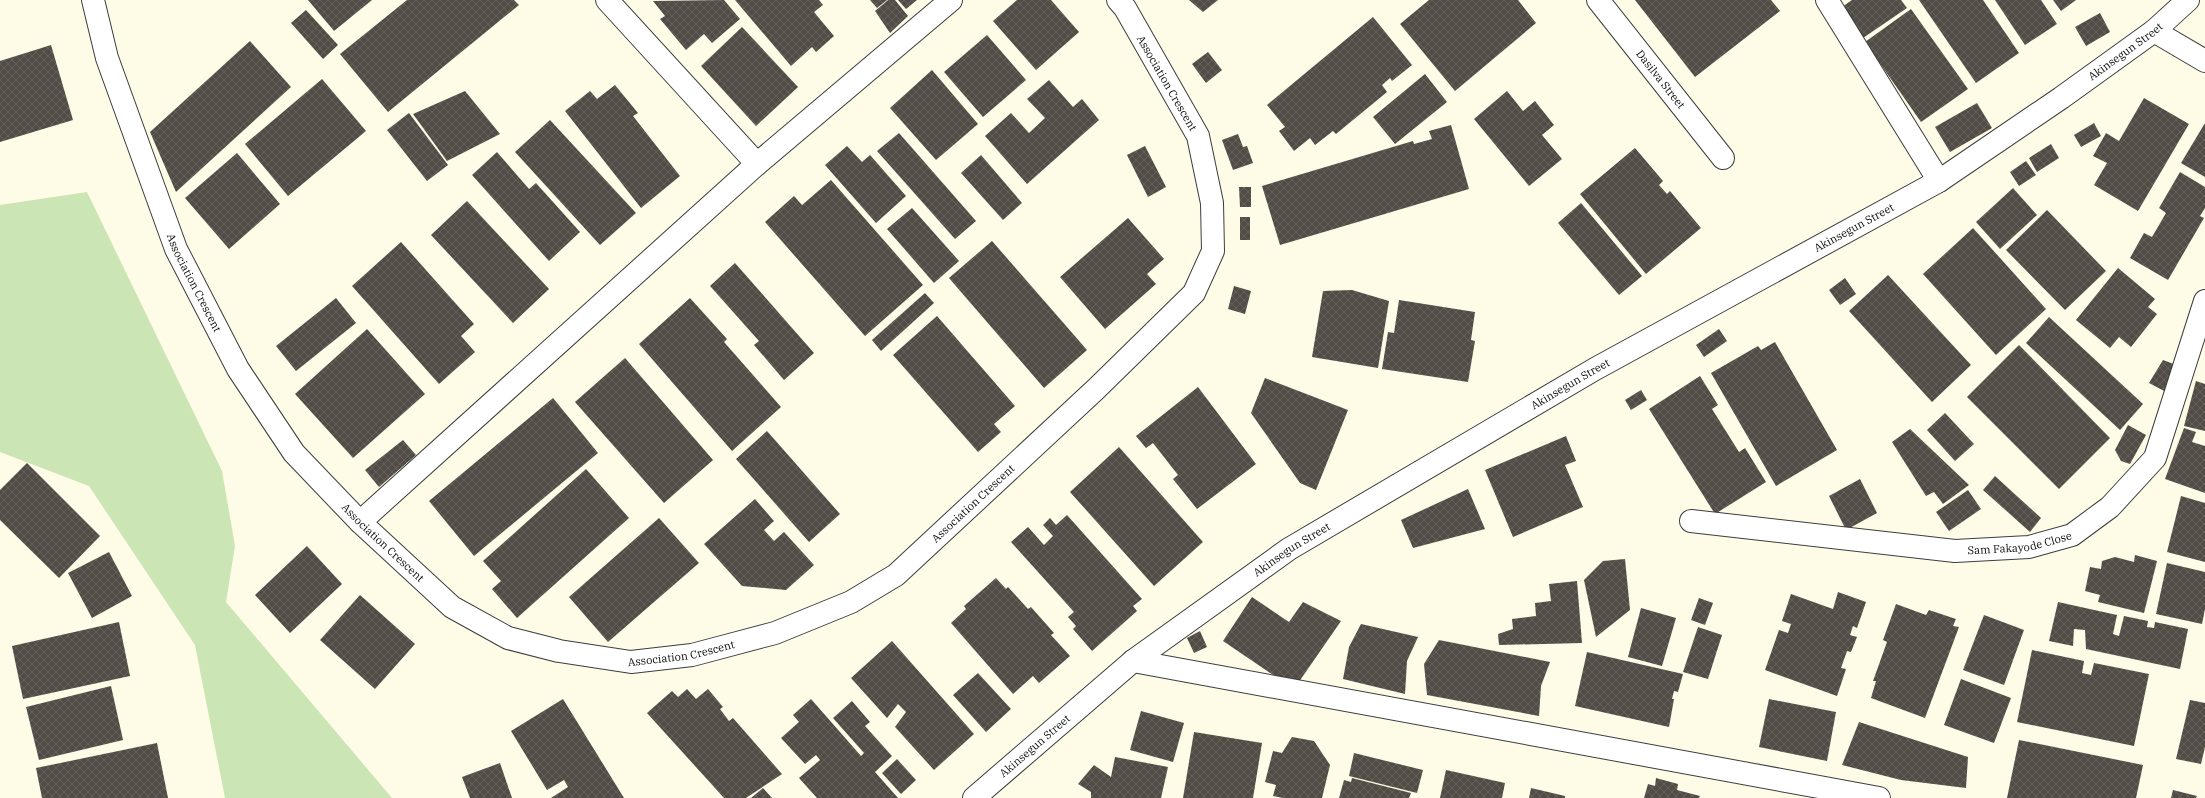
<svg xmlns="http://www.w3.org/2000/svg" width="2205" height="798" viewBox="0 0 2205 798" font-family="'IBM Plex Serif',serif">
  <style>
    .grass { fill: #cbe5b4 }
    .building { fill: url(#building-cross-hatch) }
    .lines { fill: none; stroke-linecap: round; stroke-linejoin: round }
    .street-casing { stroke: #3d3d3d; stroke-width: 24 }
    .street { stroke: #fff; stroke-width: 22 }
    .labels { text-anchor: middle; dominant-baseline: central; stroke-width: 4; stroke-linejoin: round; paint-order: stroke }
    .street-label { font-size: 11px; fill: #0a0a0a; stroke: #fff }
  </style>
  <defs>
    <pattern id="building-cross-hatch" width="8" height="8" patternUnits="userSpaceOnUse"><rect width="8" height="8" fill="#524c47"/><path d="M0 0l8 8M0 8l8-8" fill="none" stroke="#66615d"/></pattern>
  </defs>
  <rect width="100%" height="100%" fill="#fefbe7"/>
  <path class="grass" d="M 87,192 L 222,471 L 235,546 L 226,602 L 392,798 L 225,798 L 195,645 L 89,486 L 0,452 L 0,205 Z"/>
  <g class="building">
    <path d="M 308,0 L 372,0 L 334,31 Z"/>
    <path d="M 407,0 L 514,0 L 519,5 L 388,112 L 340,54 Z"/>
    <path d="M 724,0 L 740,19 L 712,43 L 704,34 L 686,50 L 660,19 L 665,16 L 653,1 Z"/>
    <path d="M 735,0 L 819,0 L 823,5 L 814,12 L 834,36 L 816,52 L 812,47 L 791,66 Z"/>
    <path d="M 870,0 L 887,0 L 877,8 Z"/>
    <path d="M 888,0 L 895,0 L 908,16 L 890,33 L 875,11 Z"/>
    <path d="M 898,0 L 917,0 L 906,9 Z"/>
    <path d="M 1017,0 L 1051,0 L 1079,32 L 1036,70 L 993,21 Z"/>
    <path d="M 1189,0 L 1218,0 L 1203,12 Z"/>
    <path d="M 1429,0 L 1518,0 L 1536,23 L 1455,91 L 1400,24 Z"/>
    <path d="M 1635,0 L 1771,0 L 1780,11 L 1695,77 Z"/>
    <path d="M 1852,0 L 1901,0 L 1907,8 L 1863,38 L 1842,7 Z"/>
    <path d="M 1919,0 L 1983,0 L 2019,53 L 1976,83 Z"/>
    <path d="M 1995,0 L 2041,0 L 2057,24 L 2025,45 Z"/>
    <path d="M 2053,0 L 2076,0 L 2061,11 Z"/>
    <path d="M 1911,9 L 1968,89 L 1921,122 L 1865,42 Z"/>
    <path d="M 306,10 L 338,45 L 323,59 L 291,23 Z"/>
    <path d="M 2100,13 L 2110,32 L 2086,46 L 2075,27 Z"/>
    <path d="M 1373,17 L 1412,65 L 1392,81 L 1390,78 L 1382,85 L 1387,92 L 1336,134 L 1333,131 L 1315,145 L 1310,138 L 1294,151 L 1279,131 L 1285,127 L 1267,105 Z"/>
    <path d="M 742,27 L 798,87 L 756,126 L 701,66 Z"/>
    <path d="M 987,35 L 1026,80 L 983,117 L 944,72 Z"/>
    <path d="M 250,41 L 291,87 L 176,192 L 150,132 Z"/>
    <path d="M 51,45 L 73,120 L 0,142 L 0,61 Z"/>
    <path d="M 1208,52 L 1222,70 L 1206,83 L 1192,64 Z"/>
    <path d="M 932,70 L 978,124 L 936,160 L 890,108 Z"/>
    <path d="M 1425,74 L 1447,102 L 1395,144 L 1373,117 Z"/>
    <path d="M 322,79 L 366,131 L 288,196 L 245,144 Z"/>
    <path d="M 1049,80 L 1073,107 L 1082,99 L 1099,120 L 1027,184 L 985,136 L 1011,113 L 1029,133 L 1045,118 L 1027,99 Z"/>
    <path d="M 615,85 L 638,113 L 633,116 L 680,176 L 641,208 L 565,111 L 590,91 L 597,99 Z"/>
    <path d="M 465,91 L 500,134 L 447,161 L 413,114 Z"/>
    <path d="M 1507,91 L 1523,111 L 1535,101 L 1554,125 L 1542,135 L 1562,159 L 1529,186 L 1474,119 Z"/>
    <path d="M 2144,98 L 2189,124 L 2138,211 L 2094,185 L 2107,163 L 2093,156 L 2106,133 L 2119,141 Z"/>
    <path d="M 1977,103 L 1992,128 L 1950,152 L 1935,127 Z"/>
    <path d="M 409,113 L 448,165 L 427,181 L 387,130 Z"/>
    <path d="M 550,120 L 636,213 L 600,245 L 515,152 Z"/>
    <path d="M 2094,123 L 2101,136 L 2081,147 L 2074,135 Z"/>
    <path d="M 2205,123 L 2205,177 L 2181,163 Z"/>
    <path d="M 1451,125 L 1469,189 L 1280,245 L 1262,186 L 1413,141 L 1414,144 L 1432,139 L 1429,131 Z"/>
    <path d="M 899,133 L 976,221 L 955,239 L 877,151 Z"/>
    <path d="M 1238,134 L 1243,147 L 1247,146 L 1253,163 L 1233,170 L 1222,140 Z"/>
    <path d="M 2051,144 L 2059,158 L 2037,172 L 2029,158 Z"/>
    <path d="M 847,146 L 862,162 L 870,155 L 906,196 L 876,223 L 825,165 Z"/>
    <path d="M 1145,146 L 1166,187 L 1148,197 L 1127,155 Z"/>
    <path d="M 1635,148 L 1663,181 L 1659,185 L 1667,194 L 1670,191 L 1701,228 L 1646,274 L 1580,194 Z"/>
    <path d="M 497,152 L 529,189 L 536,183 L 580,232 L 549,261 L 472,175 Z"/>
    <path d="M 237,153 L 280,204 L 229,249 L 185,198 Z"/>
    <path d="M 981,155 L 1022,203 L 1003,220 L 961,173 Z"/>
    <path d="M 2026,161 L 2036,175 L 2019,186 L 2010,172 Z"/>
    <path d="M 2180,172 L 2205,187 L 2205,208 L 2200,216 L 2204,218 L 2168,280 L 2130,258 L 2144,233 L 2152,237 L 2166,213 L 2159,208 Z"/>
    <path d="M 831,180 L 923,285 L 865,336 L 765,222 L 794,196 L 802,205 Z"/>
    <path d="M 1239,187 L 1251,187 L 1251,207 L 1240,207 Z"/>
    <path d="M 2013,188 L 2037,215 L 2000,249 L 1976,222 Z"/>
    <path d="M 467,201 L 549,289 L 513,323 L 431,235 Z"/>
    <path d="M 1581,203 L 1642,276 L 1619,295 L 1558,223 Z"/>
    <path d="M 912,208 L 959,261 L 934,283 L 887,229 Z"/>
    <path d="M 2047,210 L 2106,271 L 2065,310 L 2006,250 Z"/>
    <rect x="1240" y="217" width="10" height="23"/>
    <path d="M 1128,218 L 1164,259 L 1147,274 L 1156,284 L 1105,329 L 1060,277 Z"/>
    <path d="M 1973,228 L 2046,309 L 1996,355 L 1923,274 Z"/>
    <path d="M 992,241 L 1087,350 L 1044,388 L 949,278 Z"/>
    <path d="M 401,242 L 474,324 L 461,336 L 475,352 L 439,384 L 352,286 Z"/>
    <path d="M 735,263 L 814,353 L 784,380 L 754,345 L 759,341 L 710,286 Z"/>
    <path d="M 2118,268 L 2155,299 L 2148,307 L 2157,314 L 2131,347 L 2119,337 L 2110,348 L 2076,320 Z"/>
    <path d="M 1888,275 L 1971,365 L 1932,402 L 1849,311 Z"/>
    <path d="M 1845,278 L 1856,294 L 1840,305 L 1829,290 Z"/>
    <path d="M 1234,286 L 1251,291 L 1245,314 L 1228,309 Z"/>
    <path d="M 1352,290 L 1389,301 L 1378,368 L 1312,357 L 1323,291 Z"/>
    <path d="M 925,293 L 934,303 L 881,351 L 872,340 Z"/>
    <path d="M 336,298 L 356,323 L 296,371 L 276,346 Z"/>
    <path d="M 690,298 L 727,339 L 724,342 L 781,407 L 732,451 L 639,344 Z"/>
    <path d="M 1399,300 L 1475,312 L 1471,340 L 1475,341 L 1468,382 L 1382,369 L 1388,332 L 1394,333 Z"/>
    <path d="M 937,316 L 1015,406 L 994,424 L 1001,432 L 978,452 L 893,355 Z"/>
    <path d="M 2049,317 L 2143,404 L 2120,430 L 2026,343 Z"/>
    <path d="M 367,329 L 425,394 L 353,458 L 295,394 Z"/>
    <path d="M 1719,329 L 1727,341 L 1704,357 L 1696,345 Z"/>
    <path d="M 1775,342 L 1837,450 L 1776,486 L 1711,373 L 1758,346 L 1761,350 Z"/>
    <path d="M 2019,345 L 2110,438 L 2059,489 L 1967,397 Z"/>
    <path d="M 625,358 L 713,460 L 664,503 L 575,402 Z"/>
    <path d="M 2163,360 L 2179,366 L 2168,393 L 2149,383 Z"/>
    <path d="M 1700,376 L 1718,405 L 1712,409 L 1739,452 L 1745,448 L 1766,482 L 1715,514 L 1649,409 Z"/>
    <path d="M 1265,378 L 1348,410 L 1316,490 L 1300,483 L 1251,413 Z"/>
    <path d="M 2196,381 L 2205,384 L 2205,431 L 2184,426 Z"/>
    <path d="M 1198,387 L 1256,464 L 1197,509 L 1173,479 L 1178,475 L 1153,443 L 1146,448 L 1136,436 Z"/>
    <path d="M 1641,390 L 1647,400 L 1631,410 L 1625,400 Z"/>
    <path d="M 553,398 L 598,453 L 474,556 L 429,501 Z"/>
    <path d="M 1945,413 L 1974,444 L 1955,461 L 1927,430 Z"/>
    <path d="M 2128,425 L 2146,435 L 2130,464 L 2121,461 L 2115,450 Z"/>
    <path d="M 2184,428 L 2196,432 L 2192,442 L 2205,446 L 2205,493 L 2165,479 Z"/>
    <path d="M 1910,429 L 1969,485 L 1943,504 L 1934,492 L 1926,496 L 1892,442 Z"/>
    <path d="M 767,431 L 840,514 L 809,542 L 736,459 Z"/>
    <path d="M 1566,436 L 1576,461 L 1565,465 L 1583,507 L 1513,537 L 1485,470 Z"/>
    <path d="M 403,440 L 416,455 L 379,487 L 365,470 Z"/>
    <path d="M 1119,447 L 1203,542 L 1154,586 L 1070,492 Z"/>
    <path d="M 27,463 L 100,536 L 59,578 L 0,520 L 0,490 Z"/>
    <path d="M 586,469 L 629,518 L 517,618 L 492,589 L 501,581 L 483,561 Z"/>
    <path d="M 1995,476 L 2041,518 L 2030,532 L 1983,490 Z"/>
    <path d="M 1860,479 L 1877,513 L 1846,530 L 1829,496 Z"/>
    <path d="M 1468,489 L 1485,529 L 1413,548 L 1401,520 Z"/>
    <path d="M 1968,490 L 1981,509 L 1949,531 L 1936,512 Z"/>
    <path d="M 2181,496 L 2205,503 L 2205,562 L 2167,552 Z"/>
    <path d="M 755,499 L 774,521 L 764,530 L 774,541 L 784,532 L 814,565 L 786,590 L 742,586 L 704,544 Z"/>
    <path d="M 1067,515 L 1142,599 L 1133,606 L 1137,611 L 1092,651 L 1073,629 L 1076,626 L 1068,617 L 1074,612 L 1011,542 L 1028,527 L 1044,545 L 1053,536 L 1043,525 L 1050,518 L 1056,525 Z"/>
    <path d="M 659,518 L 699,563 L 608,642 L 569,597 Z"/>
    <path d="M 307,546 L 342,584 L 290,633 L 255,595 Z"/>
    <path d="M 109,552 L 132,596 L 92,618 L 68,573 Z"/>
    <path d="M 2135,555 L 2157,561 L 2144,613 L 2098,602 L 2100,595 L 2085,591 L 2090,567 L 2101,569 L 2102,561 L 2115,557 L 2134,562 Z"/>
    <path d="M 1625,559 L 1630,610 L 1596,637 L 1584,580 L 1603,561 Z"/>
    <path d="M 2167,563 L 2205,572 L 2205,609 L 2202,624 L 2156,614 Z"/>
    <path d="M 996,578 L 1006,589 L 1008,587 L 1028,609 L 1031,607 L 1054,633 L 1051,635 L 1070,656 L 1039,683 L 1033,676 L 1013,694 L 951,623 L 966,609 L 964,606 Z"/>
    <path d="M 1577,581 L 1582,643 L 1499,645 L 1498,634 L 1513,629 L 1512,619 L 1536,616 L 1535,603 L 1551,601 L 1549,584 Z"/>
    <path d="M 1838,592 L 1866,602 L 1857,628 L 1853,626 L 1850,635 L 1857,637 L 1851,652 L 1847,651 L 1841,668 L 1846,669 L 1837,696 L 1765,670 L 1779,630 L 1788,633 L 1791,624 L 1782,621 L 1791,594 L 1833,609 Z"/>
    <path d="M 360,595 L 415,644 L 375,689 L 320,640 Z"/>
    <path d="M 1252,597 L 1289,622 L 1303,602 L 1341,621 L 1294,689 L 1223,641 Z"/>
    <path d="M 1699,598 L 1713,603 L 1705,625 L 1691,620 Z"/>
    <path d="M 2058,602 L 2117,615 L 2113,634 L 2119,636 L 2124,616 L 2148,621 L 2147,627 L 2154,628 L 2155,622 L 2188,629 L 2180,669 L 2086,649 L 2085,630 L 2074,629 L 2073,646 L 2049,641 Z"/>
    <path d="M 1896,604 L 1926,615 L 1929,610 L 1956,619 L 1953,626 L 1959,627 L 1925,718 L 1871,698 L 1876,681 L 1873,681 L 1887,642 L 1883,640 Z"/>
    <path d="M 1641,608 L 1676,618 L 1662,666 L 1628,657 Z"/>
    <path d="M 1984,615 L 2024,630 L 2004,685 L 1963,670 Z"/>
    <path d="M 119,622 L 130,676 L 23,699 L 12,646 Z"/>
    <path d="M 1361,624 L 1418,637 L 1407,661 L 1405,694 L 1343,679 L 1349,647 Z"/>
    <path d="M 1698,627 L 1722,635 L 1708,679 L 1683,672 Z"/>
    <path d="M 1200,631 L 1207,647 L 1194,653 L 1187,638 Z"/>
    <path d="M 1439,640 L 1550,662 L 1541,686 L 1539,716 L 1427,695 L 1424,664 Z"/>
    <path d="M 892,641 L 974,734 L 934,770 L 895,727 L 906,712 L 898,704 L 887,718 L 851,678 Z"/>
    <path d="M 2032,650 L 2084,661 L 2082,673 L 2091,675 L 2094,663 L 2149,674 L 2134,746 L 2017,722 Z"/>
    <path d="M 1587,652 L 1683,674 L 1678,692 L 1674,691 L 1672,699 L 1674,699 L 1669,727 L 1575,706 Z"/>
    <path d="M 978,673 L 1011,709 L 986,732 L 953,695 Z"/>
    <path d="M 1961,679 L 2011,698 L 1994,743 L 1944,725 Z"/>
    <path d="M 111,686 L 123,740 L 39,760 L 26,707 Z"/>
    <path d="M 687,689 L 696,699 L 708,689 L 723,707 L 720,709 L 729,721 L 733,718 L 782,774 L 746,798 L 724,798 L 647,713 L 672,691 L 678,697 Z"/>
    <path d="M 563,699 L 624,798 L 551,798 L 568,787 L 564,780 L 547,790 L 511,731 Z"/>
    <path d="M 811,699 L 861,756 L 864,753 L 833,718 L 852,701 L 870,722 L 865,726 L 892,756 L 875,772 L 898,798 L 817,798 L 799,778 L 820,760 L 816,755 L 805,764 L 781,738 L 799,722 L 793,715 Z"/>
    <path d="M 1769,699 L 1836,712 L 1827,761 L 1759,747 Z"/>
    <path d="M 2190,700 L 2205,703 L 2205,747 L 2201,764 L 2176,759 Z"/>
    <path d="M 1141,711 L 1184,723 L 1173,762 L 1130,750 Z"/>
    <path d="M 1859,722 L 1968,757 L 1966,788 L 1901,780 L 1842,765 Z"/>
    <path d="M 1194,732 L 1262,743 L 1253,798 L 1183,798 Z"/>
    <path d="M 1292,737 L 1314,741 L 1330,765 L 1322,798 L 1283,798 L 1273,796 L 1276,785 L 1265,782 L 1273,751 L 1282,753 Z"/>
    <path d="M 2019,740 L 2143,765 L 2136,798 L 2007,798 Z"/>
    <path d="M 157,743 L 168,798 L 42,798 L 36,768 Z"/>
    <path d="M 1354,753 L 1423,770 L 1417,793 L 1349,776 Z"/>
    <path d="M 1115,757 L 1168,767 L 1161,798 L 1091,798 L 1091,792 L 1078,784 L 1094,765 L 1111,777 Z"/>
    <path d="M 897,759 L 916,780 L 901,794 L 882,773 Z"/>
    <path d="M 500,763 L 512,798 L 470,798 L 462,777 Z"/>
    <path d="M 1446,770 L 1505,783 L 1502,798 L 1440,798 Z"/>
    <path d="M 1352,778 L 1411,793 L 1409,798 L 1339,798 L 1344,780 L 1351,782 Z"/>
    <path d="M 1656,778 L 1678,784 L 1677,790 L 1700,796 L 1699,798 L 1644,798 L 1648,784 L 1655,786 Z"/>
    <path d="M 763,788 L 772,798 L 751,798 Z"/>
    <path d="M 1531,788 L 1565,796 L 1565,798 L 1529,798 Z"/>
    <path d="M 2173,790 L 2197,796 L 2196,798 L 2171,798 Z"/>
  </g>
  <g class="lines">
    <defs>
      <g id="street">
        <path id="s1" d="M 93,0 L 107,58 L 176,249 L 238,369 L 294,453 L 360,522 L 452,607 L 508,638 L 559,651 L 631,662 L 692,655 L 775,633 L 851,602 L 896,575 L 1096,389 L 1194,293 L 1213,251 L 1212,203 L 1198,136 L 1125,8 L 1118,0"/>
        <path d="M 607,0 L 757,164"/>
        <path id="s2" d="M 1598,0 L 1723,158"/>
        <path d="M 1827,0 L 1939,181"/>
        <path d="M 2154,31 L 2205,61"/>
        <path id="s3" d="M 1691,521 L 1955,551 L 2029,547 L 2072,535 L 2110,507 L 2155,458 L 2205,301"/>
        <path d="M 360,522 L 757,164 L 951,0"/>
        <path d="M 1133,661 L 1879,798"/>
        <path id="s4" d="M 974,798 L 1133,661 L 1289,549 L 1595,369 L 1939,181 L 2061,98 L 2154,31 L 2188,0"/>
      </g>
    </defs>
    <use href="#street" class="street-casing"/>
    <use href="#street" class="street"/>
  </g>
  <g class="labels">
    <g class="street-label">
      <text stroke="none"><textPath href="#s4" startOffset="1376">Akinsegun Street</textPath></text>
      <text stroke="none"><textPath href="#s2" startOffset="101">Dasilva Street</textPath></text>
      <text transform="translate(1167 83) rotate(60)">Association Crescent</text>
      <text stroke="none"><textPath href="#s4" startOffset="1052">Akinsegun Street</textPath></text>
      <text stroke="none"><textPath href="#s1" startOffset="301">Association Crescent</textPath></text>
      <text stroke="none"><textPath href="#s4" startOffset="728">Akinsegun Street</textPath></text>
      <text stroke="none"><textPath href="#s1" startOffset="1296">Association Crescent</textPath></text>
      <text stroke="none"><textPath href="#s3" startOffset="331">Sam Fakayode Close</textPath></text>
      <text stroke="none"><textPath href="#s1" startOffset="625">Association Crescent</textPath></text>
      <text stroke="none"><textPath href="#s4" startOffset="404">Akinsegun Street</textPath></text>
      <text stroke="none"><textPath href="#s1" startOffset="960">Association Crescent</textPath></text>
      <text stroke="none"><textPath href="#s4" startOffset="80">Akinsegun Street</textPath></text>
    </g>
  </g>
</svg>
